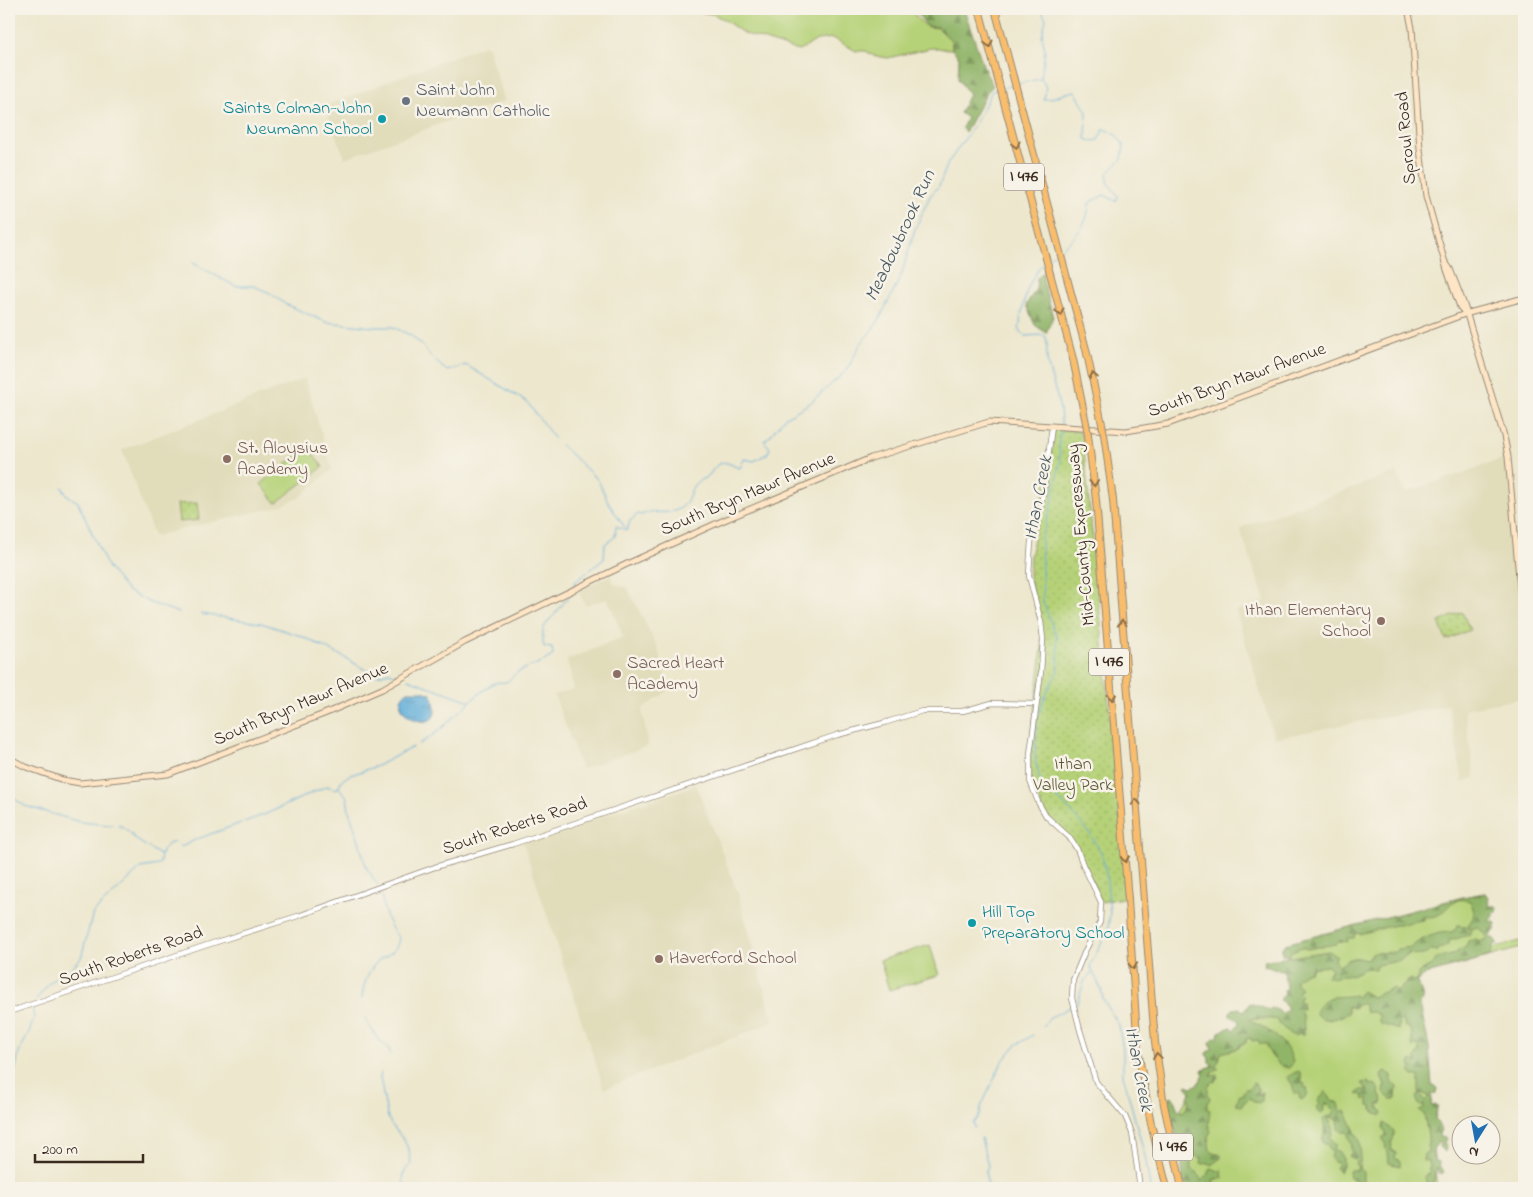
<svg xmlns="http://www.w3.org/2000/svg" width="1533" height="1197" viewBox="0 0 1533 1197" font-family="'Indie Flower',sans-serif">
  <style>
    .built { fill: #e1dcba }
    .grass { fill: #b6d278; stroke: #787e4b }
    .forest { fill: url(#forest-firs); stroke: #666f43 }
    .park { fill: url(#park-dots); stroke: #787e4b }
    .water { fill: url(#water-ripples); stroke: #4e6c7c }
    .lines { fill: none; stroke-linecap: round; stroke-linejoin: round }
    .stream { stroke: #60add9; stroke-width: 1 }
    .tertiary-casing { stroke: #948876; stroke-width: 6 }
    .secondary-casing { stroke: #948876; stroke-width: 7 }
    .motorway-casing { stroke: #948876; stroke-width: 8 }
    .tertiary { stroke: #fff; stroke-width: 4.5 }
    .secondary { stroke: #fde5c5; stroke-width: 5 }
    .motorway { stroke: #f9be6d; stroke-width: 6 }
    .motorway-bridge-casing { stroke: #948876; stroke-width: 8; stroke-linecap: butt }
    .motorway-bridge { stroke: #f9be6d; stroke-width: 6 }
    .oneway { stroke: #906d42 }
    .worship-dot { fill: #6b7280; stroke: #f7f3e8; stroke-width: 2 }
    .culture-dot { fill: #0f9aa8; stroke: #f7f3e8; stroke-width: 2 }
    .education-dot { fill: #8d6e63; stroke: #f7f3e8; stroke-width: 2 }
    .labels { text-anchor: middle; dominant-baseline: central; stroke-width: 5; stroke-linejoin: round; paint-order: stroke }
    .shield { fill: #f7f3e8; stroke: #73665b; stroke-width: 1 }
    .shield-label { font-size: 16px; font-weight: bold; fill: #3b2a1e }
    .worship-label { font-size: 18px; fill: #5b616d; stroke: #f7f3e8; text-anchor: start }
    .culture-label { font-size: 18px; fill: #0d838f; stroke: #f7f3e8; text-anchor: end }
    .street-label { font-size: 18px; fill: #3b2a1e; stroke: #f7f3e8 }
    .education-label { font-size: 18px; fill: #785e54; stroke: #f7f3e8; text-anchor: start }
    .park-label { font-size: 18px; fill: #5a5434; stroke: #f7f3e8 }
    .water-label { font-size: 19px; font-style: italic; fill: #48585f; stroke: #f7f3e8 }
  </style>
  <defs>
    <pattern id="forest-firs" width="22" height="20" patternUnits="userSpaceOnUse" patternTransform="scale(1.25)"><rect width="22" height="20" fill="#90b468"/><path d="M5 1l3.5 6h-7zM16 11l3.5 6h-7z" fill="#779355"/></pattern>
    <pattern id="park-dots" width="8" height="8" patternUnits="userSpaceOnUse" patternTransform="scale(1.25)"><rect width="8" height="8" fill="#b6d278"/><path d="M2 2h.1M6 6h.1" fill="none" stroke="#9db467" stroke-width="1.8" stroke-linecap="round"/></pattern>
    <pattern id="water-ripples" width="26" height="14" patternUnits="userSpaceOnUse" patternTransform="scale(1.25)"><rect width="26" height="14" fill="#60add9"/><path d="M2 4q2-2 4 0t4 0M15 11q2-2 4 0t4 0" fill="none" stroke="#508daf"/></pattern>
  </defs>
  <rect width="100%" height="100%" fill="#f7f3e8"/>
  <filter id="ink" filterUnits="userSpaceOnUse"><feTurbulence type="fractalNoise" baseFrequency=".02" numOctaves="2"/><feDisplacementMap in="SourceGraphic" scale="10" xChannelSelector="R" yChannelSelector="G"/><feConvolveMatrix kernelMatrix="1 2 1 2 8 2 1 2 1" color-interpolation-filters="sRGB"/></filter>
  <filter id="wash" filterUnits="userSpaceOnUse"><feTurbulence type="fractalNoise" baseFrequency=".0096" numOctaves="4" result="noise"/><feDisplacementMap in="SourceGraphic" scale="20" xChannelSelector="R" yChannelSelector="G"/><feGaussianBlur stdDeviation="1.12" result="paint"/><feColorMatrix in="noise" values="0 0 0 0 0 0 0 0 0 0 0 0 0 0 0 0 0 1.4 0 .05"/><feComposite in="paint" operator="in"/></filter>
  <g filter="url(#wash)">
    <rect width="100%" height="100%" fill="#ede7ce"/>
    <g class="built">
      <path d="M 484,45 L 488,47 L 504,101 L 345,158 L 324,106 Z"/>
      <path d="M 305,378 L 332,469 L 299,498 L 278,507 L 154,536 L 122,450 Z"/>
      <path d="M 1508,457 L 1524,632 L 1524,698 L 1464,709 L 1475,778 L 1463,782 L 1448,705 L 1274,738 L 1236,611 L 1265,601 L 1240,529 L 1244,526 L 1397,472 L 1405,493 Z"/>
      <path d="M 610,575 L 615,584 L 628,588 L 657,646 L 669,690 L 642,709 L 648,746 L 582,769 L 554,695 L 574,689 L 567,660 L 623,637 L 608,599 L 585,605 L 578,591 Z"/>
      <path d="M 696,785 L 739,896 L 773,1022 L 604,1089 L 523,842 Z"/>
    </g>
    <g class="grass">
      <path d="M 701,9 L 912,9 L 915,16 L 927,27 L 939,28 L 952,41 L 952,49 L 931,48 L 888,58 L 874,56 L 866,51 L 856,51 L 833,38 L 817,40 L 799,51 L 743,33 L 725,20 L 713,14 L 698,12 Z"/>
      <path d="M 308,447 L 323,467 L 276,503 L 261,484 Z"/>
      <path d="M 1485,893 L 1489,949 L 1524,940 L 1524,947 L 1427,974 L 1416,982 L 1424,1051 L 1437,1188 L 1191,1188 L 1172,1121 L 1247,1014 L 1288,1015 L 1290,943 L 1463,897 Z"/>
      <path d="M 930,945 L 939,975 L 889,990 L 880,960 Z"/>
    </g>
    <g class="forest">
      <path d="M 914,9 L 964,9 L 985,71 L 993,86 L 987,92 L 965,132 L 962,128 L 967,118 L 960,113 L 969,94 L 958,79 L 959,57 L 952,49 L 952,41 L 937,27 L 927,26 Z"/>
      <path d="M 1043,272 L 1043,280 L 1053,317 L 1046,333 L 1035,325 L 1026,305 L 1036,289 L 1037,278 Z"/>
      <path d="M 1485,893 L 1488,897 L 1489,906 L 1496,906 L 1498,909 L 1497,912 L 1492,913 L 1494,916 L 1490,919 L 1490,922 L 1495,922 L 1496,925 L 1493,927 L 1496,929 L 1490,936 L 1491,938 L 1495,939 L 1497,944 L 1494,944 L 1490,956 L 1427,974 L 1416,982 L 1419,985 L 1423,998 L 1420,1004 L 1429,1047 L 1432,1086 L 1437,1088 L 1436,1093 L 1431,1094 L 1432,1099 L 1431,1106 L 1436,1105 L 1438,1108 L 1436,1109 L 1437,1111 L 1435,1118 L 1441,1130 L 1439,1134 L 1440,1138 L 1442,1137 L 1446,1139 L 1444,1142 L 1446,1146 L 1445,1152 L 1440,1147 L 1441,1144 L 1439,1140 L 1438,1143 L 1432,1150 L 1432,1154 L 1435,1161 L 1439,1162 L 1440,1167 L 1444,1171 L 1444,1173 L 1441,1174 L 1438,1172 L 1437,1167 C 1434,1172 1435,1180 1432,1187 L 1440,1188 L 1429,1188 L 1424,1176 L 1430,1173 L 1431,1171 L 1428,1169 L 1430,1166 L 1428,1160 L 1423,1161 L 1424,1154 L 1428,1153 L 1428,1136 L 1424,1114 L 1419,1111 L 1424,1108 L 1424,1104 L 1422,1106 L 1419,1105 L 1416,1098 L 1420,1093 L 1425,1102 L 1429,1096 L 1419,1092 L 1419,1076 L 1413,1076 L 1410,1071 L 1413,1068 L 1411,1067 L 1410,1063 L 1412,1060 L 1418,1063 L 1415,1059 L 1420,1051 L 1416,1044 L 1413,1048 C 1410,1040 1415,1036 1408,1027 L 1405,1027 L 1403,1020 L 1400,1021 L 1398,1030 L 1379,1023 L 1379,1015 L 1373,1012 L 1366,1012 L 1364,1004 L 1357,1004 L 1356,1007 L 1352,1008 L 1348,1006 L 1348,1013 C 1338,1019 1321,1024 1315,1012 C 1327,991 1335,999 1354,995 L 1357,997 L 1362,991 L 1372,997 L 1393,988 L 1398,991 L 1410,979 L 1416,982 L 1419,972 L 1433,964 L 1434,960 C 1440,957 1445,957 1451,955 C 1456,954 1460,949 1466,947 L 1468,941 L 1477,939 L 1479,942 L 1486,939 L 1485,933 L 1476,927 L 1473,929 L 1468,925 C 1476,915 1475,912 1470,901 C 1449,895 1449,911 1436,916 C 1432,917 1427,917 1423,917 L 1423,920 L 1411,922 L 1401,925 L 1395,925 L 1359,934 L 1357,933 L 1355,934 L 1354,938 L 1347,938 L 1348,942 L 1339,941 L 1336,944 L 1307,949 L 1302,947 L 1290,952 L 1290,957 L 1329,951 L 1337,956 L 1334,960 L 1339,966 C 1352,957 1353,956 1367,960 L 1372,953 L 1396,952 L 1397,949 L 1412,947 C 1416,941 1434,934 1440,933 C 1446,932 1450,933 1455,930 L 1457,925 L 1467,926 L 1471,930 L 1469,935 L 1448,941 L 1449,944 L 1443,948 L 1439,948 L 1438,951 L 1431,950 C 1426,957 1417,956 1410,953 C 1402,962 1388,963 1377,965 L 1376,969 C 1362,966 1363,971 1351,975 C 1345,977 1340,975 1334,978 L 1327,976 L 1332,969 L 1328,966 L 1312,968 L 1310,972 L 1304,973 L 1296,980 L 1296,983 L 1301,988 L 1298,993 L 1301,996 L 1298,1001 L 1302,1002 L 1303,1008 L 1300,1013 L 1303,1015 L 1304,1029 L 1300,1030 L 1304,1031 L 1304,1035 L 1301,1035 L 1301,1033 L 1296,1036 C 1287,1035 1285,1027 1278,1024 L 1278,1021 L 1273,1019 L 1250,1019 L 1250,1021 C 1267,1027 1291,1045 1293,1063 L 1289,1068 C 1280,1068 1266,1053 1267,1044 L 1260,1044 L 1258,1040 L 1252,1041 L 1251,1038 L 1246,1039 L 1246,1043 L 1243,1043 L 1242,1045 L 1240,1044 L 1239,1048 L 1221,1053 L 1219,1061 L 1215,1066 L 1219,1068 L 1213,1072 L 1211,1076 L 1218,1075 L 1218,1078 L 1216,1078 L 1215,1082 L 1213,1081 L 1208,1086 L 1208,1094 L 1210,1099 L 1207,1103 L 1207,1109 L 1210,1110 C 1210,1118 1206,1124 1211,1131 L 1208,1137 L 1210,1150 L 1221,1155 L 1221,1158 L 1211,1165 L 1208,1163 L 1204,1164 L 1201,1163 L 1202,1157 L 1199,1158 L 1189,1151 L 1188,1153 L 1192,1169 L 1197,1172 L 1202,1182 L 1205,1176 L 1207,1176 L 1209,1169 L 1211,1168 L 1219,1171 L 1222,1170 L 1223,1179 L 1221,1178 L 1213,1180 L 1215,1188 L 1186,1188 L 1183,1181 L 1181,1159 L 1168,1098 L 1173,1097 L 1178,1110 L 1183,1112 C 1187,1107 1191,1103 1188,1096 L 1191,1092 L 1186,1086 L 1187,1085 L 1192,1087 L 1199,1083 L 1204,1074 L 1202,1071 L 1203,1069 L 1214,1066 L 1209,1062 L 1209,1058 L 1206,1055 L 1208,1051 L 1212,1049 L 1210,1042 L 1214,1038 L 1218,1037 L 1219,1032 L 1231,1027 L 1234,1030 L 1239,1023 L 1238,1020 L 1230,1016 L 1230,1012 L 1233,1009 L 1240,1008 L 1243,1013 L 1250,1003 L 1269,1010 L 1271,1008 L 1278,1010 L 1282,1014 L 1288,1009 L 1280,999 L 1285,994 L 1284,990 L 1286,988 L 1284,971 L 1264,966 L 1265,960 C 1273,959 1280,959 1288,957 L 1288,955 L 1282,955 L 1282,947 L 1285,944 L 1463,897 Z"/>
      <path d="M 1298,1071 L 1300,1072 L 1302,1083 L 1305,1084 L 1304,1087 L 1308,1088 L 1306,1092 L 1308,1094 L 1302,1100 L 1300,1099 L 1298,1091 L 1296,1094 L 1294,1092 L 1292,1084 L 1287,1077 Z"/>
      <path d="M 1386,1072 L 1392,1075 L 1392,1083 L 1397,1087 L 1396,1099 L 1390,1099 L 1384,1093 L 1385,1085 L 1381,1077 L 1382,1074 Z"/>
      <path d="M 1368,1082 L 1371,1085 L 1375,1084 L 1380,1090 L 1379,1094 L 1383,1100 L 1382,1104 L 1378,1104 L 1383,1113 L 1381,1116 L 1372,1110 L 1372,1107 L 1368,1106 L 1368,1098 L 1364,1100 L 1362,1095 L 1357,1093 L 1361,1090 L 1367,1090 L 1362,1083 Z"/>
      <path d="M 1253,1083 L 1255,1084 L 1258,1089 L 1257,1094 L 1262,1092 L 1262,1101 L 1257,1103 L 1249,1098 L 1241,1106 L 1236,1105 L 1236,1101 L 1238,1100 L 1239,1095 L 1243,1095 L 1243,1092 L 1246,1088 L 1248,1090 Z"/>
      <path d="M 1325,1091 L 1332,1100 L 1339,1103 L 1341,1112 L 1345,1110 L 1359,1140 L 1361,1156 L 1359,1168 L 1363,1172 L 1363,1188 L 1357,1188 L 1358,1181 L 1350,1178 L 1349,1172 L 1350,1170 L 1358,1170 L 1357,1166 L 1355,1164 L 1356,1161 L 1349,1156 L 1352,1152 L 1351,1147 L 1352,1145 L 1347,1132 L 1341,1132 C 1337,1129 1337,1126 1339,1122 L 1332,1117 L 1328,1118 L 1331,1123 L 1333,1133 L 1330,1137 L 1336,1145 L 1333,1149 L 1339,1152 L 1343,1159 L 1343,1166 L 1339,1172 L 1335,1168 L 1338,1163 L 1334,1162 L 1330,1157 L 1333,1152 L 1330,1151 L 1328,1145 L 1323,1143 L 1322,1140 C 1325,1132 1325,1129 1323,1120 L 1325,1117 L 1331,1116 L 1334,1110 L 1329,1106 L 1328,1103 L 1324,1108 L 1323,1112 L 1320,1113 L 1317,1107 L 1320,1104 L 1318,1100 L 1324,1094 Z"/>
      <path d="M 1384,1123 L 1394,1131 L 1394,1136 L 1392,1142 L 1390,1142 L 1392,1144 L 1391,1150 L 1396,1153 L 1395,1158 L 1400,1161 L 1400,1166 L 1389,1163 L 1388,1152 L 1385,1148 L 1386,1146 L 1382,1138 L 1385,1136 L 1387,1136 L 1383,1128 Z"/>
    </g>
    <g class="park">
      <path d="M 1054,430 L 1072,430 L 1080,432 L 1083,441 L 1128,897 L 1101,902 L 1077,849 L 1046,816 L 1030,781 L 1030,754 L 1043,639 L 1029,576 L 1030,556 L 1041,508 Z"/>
      <path d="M 197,503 L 199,520 L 179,522 L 177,504 Z"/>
      <path d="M 1462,612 L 1470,630 L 1446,640 L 1439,622 Z"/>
    </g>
    <path class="water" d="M 408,691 L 422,691 L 431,694 C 453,745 377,713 408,691 Z"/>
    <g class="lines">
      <g class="stream">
        <path d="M 1041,9 L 1046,19 L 1042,36 L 1045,50 L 1041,79 C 1047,86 1047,91 1043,99 C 1055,99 1063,93 1075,91 L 1087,112 L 1086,139 L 1094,142 L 1098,140 L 1104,129 L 1116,135 L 1124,145 L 1122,159 L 1107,174 L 1109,184 L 1118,196 L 1116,201 L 1104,195 L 1089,203 C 1088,224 1078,235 1061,249"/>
        <path d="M 1017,84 L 1040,79"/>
        <path d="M 1003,88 L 1013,85"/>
        <path d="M 1049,257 L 1058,251"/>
        <path d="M 1045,262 C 1026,279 1023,306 1019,330 L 1024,336 L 1043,335 L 1046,337 C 1048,345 1046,352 1047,360 C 1051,382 1062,403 1061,425"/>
        <path d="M 193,263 L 235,286 L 254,286 L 270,293 L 285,304 L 326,322 L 373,327 L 393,327 L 410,335 L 420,343 L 433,359 L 447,371 L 466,365 L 527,402 L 554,438"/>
        <path d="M 1061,429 L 1059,440 L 1060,462 L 1051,507 L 1041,539 L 1043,602 L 1057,638 L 1059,668 L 1043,701 L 1037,721 L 1035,758 L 1039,777 L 1046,789 L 1069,809 L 1090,834 L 1101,852 L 1106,872 L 1110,912 L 1108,929 L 1090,966 L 1101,989 L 1103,999 L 1119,1025 L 1123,1050 L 1123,1075 L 1146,1160 L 1150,1188"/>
        <path d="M 561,445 L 598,480 L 609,504 L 626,529"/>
        <path d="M 62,487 L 67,495 L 78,502 L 108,568 L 127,591 L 151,603 L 179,613"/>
        <path d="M 627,530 L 630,521 L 638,514 L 641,515 C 653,509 666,516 679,509 C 690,503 688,492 695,484 C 698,480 704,479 708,476 C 713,471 715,464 722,463 C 728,461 734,467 740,468 L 744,459 L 754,461 L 767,454 L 770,448 L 764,441 L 770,436 L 784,418 L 810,403 L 847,370 L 860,345 L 878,322 L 901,276 L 915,229 L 930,196 L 939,186 L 948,163 L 975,124 L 992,91 L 999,89"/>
        <path d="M 574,586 L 575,582 L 604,559 L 605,544 L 615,537 L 616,526 L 626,530"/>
        <path d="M 201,614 L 261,623 L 301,636 L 340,655 L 366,670 L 378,675 L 389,672 L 400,676"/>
        <path d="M 408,679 L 470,701"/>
        <path d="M 419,744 C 447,729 465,702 491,685 C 496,681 501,683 506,682 C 510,680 512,677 515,674 C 527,666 543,664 553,655 L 552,648 L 544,647 C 541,628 543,627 555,614 C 560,608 565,601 570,595"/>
        <path d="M 339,787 L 341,781 L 348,776 L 377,766 L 413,747"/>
        <path d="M 339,788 L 347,797 L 349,811 L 359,841 L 366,867 L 378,885"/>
        <path d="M 9,795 L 25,806 L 80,822 L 121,826 L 130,832 L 135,839 L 160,855"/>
        <path d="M 362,999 C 362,988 368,972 376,963 C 386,953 396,956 399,938 C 386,923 384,911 381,891"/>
        <path d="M 36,1000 L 50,982 L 71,968 L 81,958 L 93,913 L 141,868 L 157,865 L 160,863 C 161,851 162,846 174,842 L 181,847 L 197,839 L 266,814 L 327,786 L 335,789 L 339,787"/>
        <path d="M 1077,1004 L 1084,982 L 1092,972"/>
        <path d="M 365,1019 L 378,1039 L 389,1049 L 390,1054"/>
        <path d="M 1043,1026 L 1051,1017 L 1070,1007"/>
        <path d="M 381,1073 L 380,1078 L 387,1115 L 391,1124 L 404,1140 L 409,1151 L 411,1164 C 402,1172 402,1177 405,1188"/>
        <path d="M 9,1085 L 13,1079 L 19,1053 L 30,1030 L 34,1017 L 32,1008"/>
        <path d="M 974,1128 L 973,1123 L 980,1115 L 981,1107 L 1002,1062 L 1015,1046 L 1033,1035"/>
        <path d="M 981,1138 L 988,1166 L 985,1172 L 988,1185 L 987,1188"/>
      </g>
    </g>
  </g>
  <g filter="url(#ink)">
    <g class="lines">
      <defs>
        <g id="tertiary">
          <path d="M 1052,426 L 1044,489 L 1037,524 L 1031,542 L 1030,556 L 1029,576 L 1041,622 L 1043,639 L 1041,672 L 1030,754 L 1030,781 L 1038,802 L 1046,816 L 1069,837 L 1077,849 L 1083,865 L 1101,902 L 1100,922 L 1085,951 L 1073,980 L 1072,998 L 1080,1030 L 1096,1082 L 1125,1116 L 1132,1133 L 1140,1188"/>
          <path d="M 9,1012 L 207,945 L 298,916 L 435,867 L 513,844 L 837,735 L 884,723 L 922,711 L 963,711 L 992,703 L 1036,704"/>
        </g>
        <g id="secondary">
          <path d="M 1408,9 L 1412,28 L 1420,149 L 1426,196 L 1447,270 L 1460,307 L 1465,313"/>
          <path d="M 1445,262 L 1450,269 L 1464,305 L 1504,436 L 1508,457 L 1524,632"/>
          <path d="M 9,758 L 26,767 L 63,780 L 80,783 L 168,774 L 324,714 L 382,689 L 465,642 L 629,563 L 722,521 L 871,458 L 989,422 L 1126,431 L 1168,424 L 1465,314 L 1524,298"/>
        </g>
        <g id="motorway">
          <path d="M 979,9 L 1073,359 L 1086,423"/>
          <path d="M 995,9 L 1086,349 L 1102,424"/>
          <path d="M 1104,434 L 1113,500 L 1155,1042 L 1164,1105 L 1182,1188"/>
          <path d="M 1088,435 L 1096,500 L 1128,900 L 1138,1051 L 1151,1124 L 1167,1188"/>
        </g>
      </defs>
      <use href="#tertiary" class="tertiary-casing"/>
      <use href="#secondary" class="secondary-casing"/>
      <use href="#motorway" class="motorway-casing"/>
      <use href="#tertiary" class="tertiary"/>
      <use href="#secondary" class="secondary"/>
      <use href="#motorway" class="motorway"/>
      <defs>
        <g id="motorway-bridge">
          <path d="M 1086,423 L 1088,435"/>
          <path d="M 1102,424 L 1104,434"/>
        </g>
      </defs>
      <use href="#motorway-bridge" class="motorway-bridge-casing"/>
      <use href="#motorway-bridge" class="motorway-bridge"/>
    </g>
    <defs><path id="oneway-chevron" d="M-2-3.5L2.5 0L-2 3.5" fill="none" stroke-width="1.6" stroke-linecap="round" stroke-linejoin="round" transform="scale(1.25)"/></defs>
    <g class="oneway">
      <use href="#oneway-chevron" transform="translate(989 44) rotate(75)"/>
      <use href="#oneway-chevron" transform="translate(1016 145) rotate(75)"/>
      <use href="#oneway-chevron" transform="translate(1060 312) rotate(75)"/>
      <use href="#oneway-chevron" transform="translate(1093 376) rotate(-102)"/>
      <use href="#oneway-chevron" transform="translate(1094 483) rotate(84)"/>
      <use href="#oneway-chevron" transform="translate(1122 623) rotate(-94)"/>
      <use href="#oneway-chevron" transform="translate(1112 697) rotate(85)"/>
      <use href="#oneway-chevron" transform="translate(1136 802) rotate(-94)"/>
      <use href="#oneway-chevron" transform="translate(1125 859) rotate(85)"/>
      <use href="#oneway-chevron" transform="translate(1133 966) rotate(86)"/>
      <use href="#oneway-chevron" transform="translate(1157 1056) rotate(-98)"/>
    </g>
  </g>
  <circle class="worship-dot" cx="406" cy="101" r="5"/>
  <g class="culture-dot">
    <circle cx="382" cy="119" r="5"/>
    <circle cx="972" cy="923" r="5"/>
  </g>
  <g class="education-dot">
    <circle cx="227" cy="459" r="5"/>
    <circle cx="1381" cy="621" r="5"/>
    <circle cx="617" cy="674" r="5"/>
    <circle cx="659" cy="959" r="5"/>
  </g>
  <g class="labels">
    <g class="shield">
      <rect x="1004" y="163.5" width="40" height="27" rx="4"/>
      <rect x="1089" y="648.5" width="40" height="27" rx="4"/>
      <rect x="1153" y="1133.5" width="40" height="27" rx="4"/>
    </g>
    <g class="shield-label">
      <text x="1024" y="177">I 476</text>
      <text x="1109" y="662">I 476</text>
      <text x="1173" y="1147">I 476</text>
    </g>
    <g class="worship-label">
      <text x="416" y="91">Saint John<tspan x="416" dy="21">Neumann Catholic</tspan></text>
    </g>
    <g class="culture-label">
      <text x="372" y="109">Saints Colman-John<tspan x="372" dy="21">Neumann School</tspan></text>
      <text x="982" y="913" text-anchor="start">Hill Top<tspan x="982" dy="21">Preparatory School</tspan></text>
    </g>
    <g class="street-label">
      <text transform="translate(1407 138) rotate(-95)">Sproul Road</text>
      <text transform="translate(1237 381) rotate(-20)">South Bryn Mawr Avenue</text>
      <text transform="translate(748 495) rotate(-23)">South Bryn Mawr Avenue</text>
      <text transform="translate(1082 535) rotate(-95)">Mid-County Expressway</text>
      <text transform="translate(301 705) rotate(-23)">South Bryn Mawr Avenue</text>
      <text transform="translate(515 827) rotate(-18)">South Roberts Road</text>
      <text transform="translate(131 957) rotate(-19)">South Roberts Road</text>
    </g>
    <g class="education-label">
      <text x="237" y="449">St. Aloysius<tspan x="237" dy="21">Academy</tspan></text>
      <text x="1371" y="611" text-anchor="end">Ithan Elementary<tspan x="1371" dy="21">School</tspan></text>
      <text x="627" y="664">Sacred Heart<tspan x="627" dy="21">Academy</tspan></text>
      <text x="669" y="959">Haverford School</text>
    </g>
    <g class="park-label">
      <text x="1073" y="765">Ithan<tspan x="1073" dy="21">Valley Park</tspan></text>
    </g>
    <g class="water-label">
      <text transform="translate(901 236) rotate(-65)">Meadowbrook Run</text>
      <text transform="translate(1039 498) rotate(-79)">Ithan Creek</text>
      <text transform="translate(1138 1069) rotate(79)">Ithan Creek</text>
    </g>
  </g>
  <rect width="1533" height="1197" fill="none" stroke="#f7f3e8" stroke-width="30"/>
  <g transform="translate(1476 1140) rotate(191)"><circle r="24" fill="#f7f3e8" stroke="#aca397"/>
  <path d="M0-4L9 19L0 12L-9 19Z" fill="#1f6fb2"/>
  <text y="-8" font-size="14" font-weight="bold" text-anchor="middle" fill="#3b2a1e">N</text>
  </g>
  <path d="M35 1154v8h108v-8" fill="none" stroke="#3b2a1e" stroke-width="2.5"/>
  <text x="42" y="1154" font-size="15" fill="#3b2a1e" stroke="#f7f3e8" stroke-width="4" paint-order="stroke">200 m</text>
</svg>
